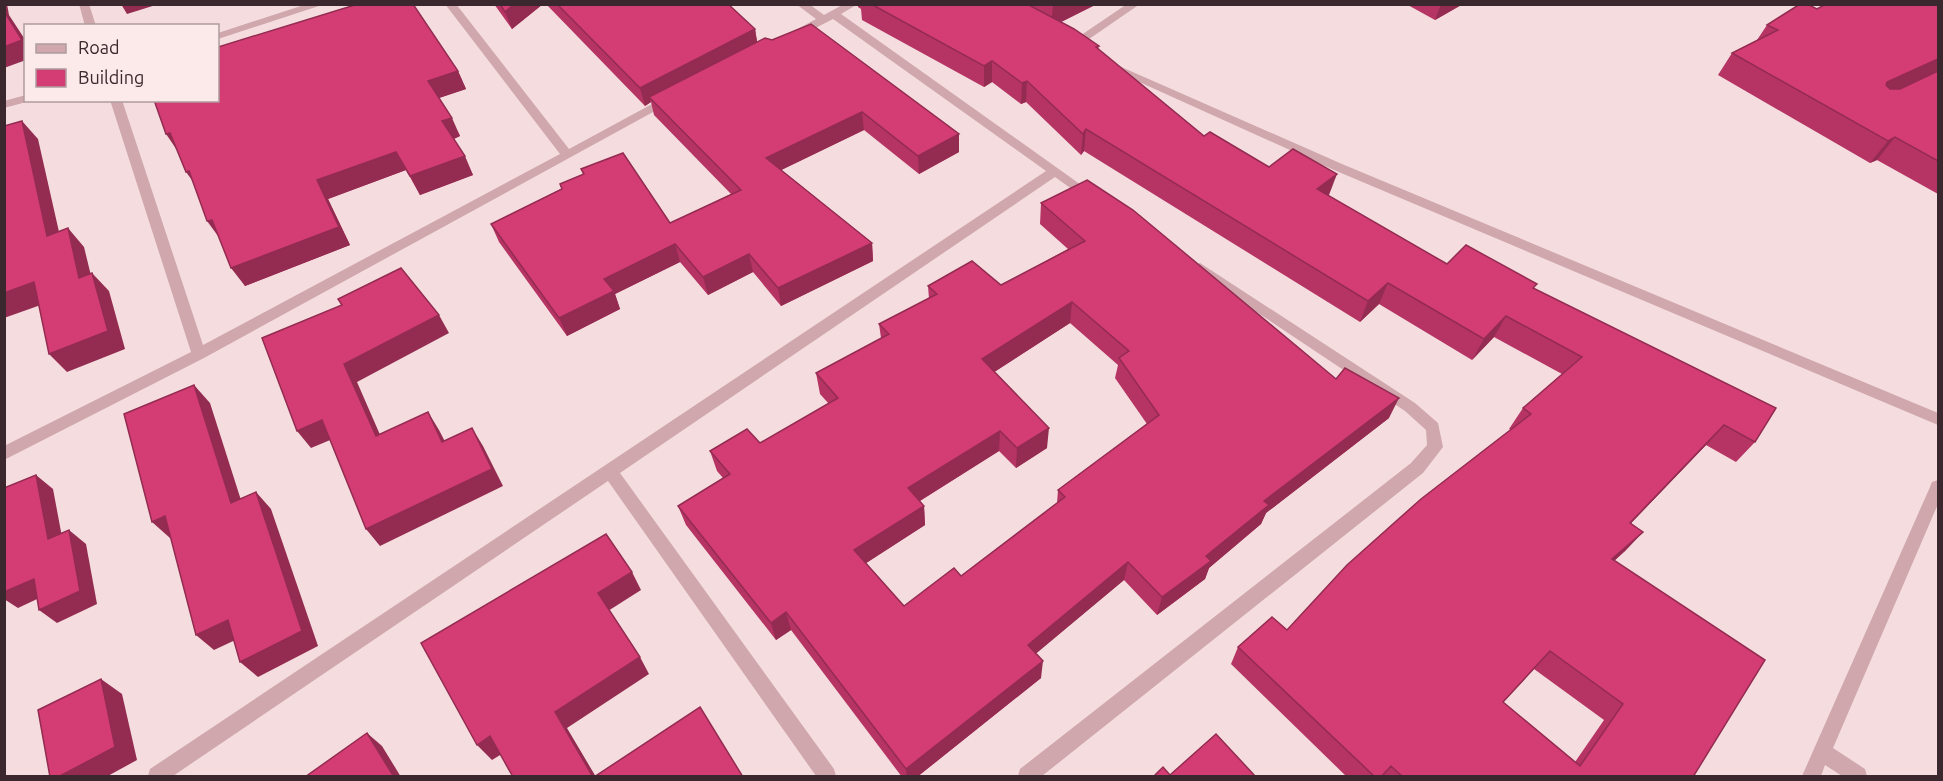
<svg xmlns="http://www.w3.org/2000/svg" width="1943" height="781" viewBox="0 0 1943 781" font-family="Ubuntu,sans-serif">
  <style>
    .lines { fill: none; stroke-linecap: round; stroke-linejoin: round }
    .minor { fill: #cfa7ad; fill-rule: evenodd }
    .wall { fill: #b53464; fill-rule: evenodd }
    .shaded-wall { fill: #942b51 }
    .building { fill: #d33d74; stroke: #942b51; stroke-width: 1.5; fill-rule: evenodd }
  </style>
  <rect width="100%" height="100%" fill="#f5dddf"/>
  <g class="lines">
    <g class="minor">
      <path d="M 79,4 L 89,4 L 96,26 L 85,26 Z"/>
      <path d="M 307,4 L 325,4 L 218,39 L 218,33 Z"/>
      <path d="M 445,4 L 456,4 L 569,149 L 665,97 L 669,96 L 675,100 L 204,358 L 4,460 L 4,446 L 191,352 L 110,100 L 122,100 L 203,345 L 560,154 Z"/>
      <path d="M 796,4 L 809,4 L 824,15 L 844,4 L 858,4 L 841,14 L 1098,197 L 1097,200 L 1087,200 L 1055,177 L 620,473 L 834,769 L 836,776 L 816,776 L 608,481 L 173,776 L 148,776 L 150,769 L 1046,171 L 833,19 L 798,37 L 790,37 L 790,33 L 816,19 Z"/>
      <path d="M 1127,4 L 1140,4 L 1076,48 L 1068,48 L 1068,44 Z"/>
      <path d="M 1110,62 L 1342,164 L 1938,413 L 1938,425 L 1334,170 L 1106,67 L 1106,63 Z"/>
      <path d="M 26,95 L 26,100 L 30,101 L 4,108 L 4,101 Z"/>
      <path d="M 1200,263 L 1415,403 L 1438,423 L 1443,447 L 1423,473 L 1042,776 L 1018,776 L 1020,769 L 1411,463 L 1427,445 L 1426,430 L 1405,411 L 1195,271 L 1193,268 L 1195,265 Z"/>
      <path d="M 1938,480 L 1938,504 L 1833,748 L 1865,769 L 1867,776 L 1842,776 L 1825,765 L 1821,776 L 1802,776 L 1930,487 L 1932,482 Z"/>
    </g>
  </g>
  <g class="wall">
    <path d="M 494,4 L 543,4 L 512,29 Z"/>
    <path d="M 546,4 L 728,4 L 755,29 L 757,42 L 959,134 L 959,152 L 919,174 L 864,130 L 781,170 L 872,243 L 873,261 L 781,306 L 753,272 L 708,295 L 680,262 L 615,294 L 620,309 L 567,336 L 499,242 L 491,224 L 561,189 L 583,174 L 581,169 L 670,223 L 731,194 L 654,115 L 651,102 L 645,106 Z"/>
    <path d="M 858,4 L 1097,4 L 1061,22 L 1099,46 L 1098,50 L 1204,136 L 1329,195 L 1329,196 L 1447,264 L 1534,288 L 1755,442 L 1736,462 L 1706,445 L 1631,523 L 1643,532 L 1625,551 L 1614,561 L 1693,777 L 1347,777 L 1231,664 L 1238,647 L 1287,630 L 1511,430 L 1509,429 L 1523,408 L 1562,374 L 1494,337 L 1472,360 L 1379,304 L 1360,322 L 1084,151 L 1081,155 L 1026,102 L 1021,104 L 992,82 L 984,87 L 862,20 L 861,9 L 858,7 ZM 1534,669 L 1604,720 L 1575,762 L 1503,702 Z"/>
    <path d="M 1406,4 L 1463,4 L 1435,20 Z"/>
    <path d="M 1938,4 L 1938,194 L 1877,160 L 1870,163 L 1718,75 L 1732,53 L 1757,40 L 1767,25 Z"/>
    <path d="M 458,71 L 466,89 L 439,98 L 460,136 L 454,139 L 473,175 L 420,195 L 406,170 L 328,199 L 350,245 L 245,286 L 219,237 Z"/>
    <path d="M 1041,203 L 1336,379 L 1389,418 L 1266,513 L 1261,524 L 1209,568 L 1205,579 L 1157,615 L 1124,580 L 1036,653 L 1041,678 L 917,777 L 902,777 L 791,630 L 776,640 L 686,525 L 678,506 L 723,478 L 717,471 L 710,451 L 760,443 L 829,404 L 820,394 L 816,373 L 881,338 L 879,324 L 929,299 L 928,286 L 1001,285 L 1068,249 L 1040,224 ZM 1070,323 L 1118,365 L 1115,378 L 1147,424 L 1058,490 L 1057,503 L 961,576 L 904,606 L 866,563 L 925,525 L 924,506 L 920,501 L 999,451 L 1016,468 L 1047,448 L 994,372 Z"/>
  </g>
  <g class="shaded-wall">
    <path d="M 4,4 L 7,4 L 9,15 L 26,41 L 26,60 L 4,68 Z"/>
    <path d="M 121,4 L 159,4 L 127,14 Z"/>
    <path d="M 514,4 L 543,4 L 512,29 L 505,12 Z"/>
    <path d="M 1056,4 L 1097,4 L 1051,27 L 1053,6 Z"/>
    <path d="M 1441,4 L 1463,4 L 1435,20 Z"/>
    <path d="M 755,29 L 758,47 L 649,97 L 651,102 L 645,106 L 640,88 Z"/>
    <path d="M 1938,59 L 1938,73 L 1870,104 L 1887,82 Z"/>
    <path d="M 992,61 L 992,82 L 984,87 L 984,66 Z"/>
    <path d="M 458,71 L 466,89 L 436,99 L 428,81 Z"/>
    <path d="M 1027,81 L 1026,102 L 1021,104 L 1022,83 Z"/>
    <path d="M 862,112 L 864,130 L 769,176 L 766,158 Z"/>
    <path d="M 452,118 L 460,136 L 451,140 L 442,121 Z"/>
    <path d="M 22,121 L 38,139 L 64,254 L 47,236 Z"/>
    <path d="M 1086,129 L 1084,151 L 1081,155 L 1083,134 Z"/>
    <path d="M 170,133 L 179,153 L 166,134 Z"/>
    <path d="M 959,134 L 959,152 L 919,174 L 918,156 Z"/>
    <path d="M 1895,137 L 1877,160 L 1870,163 L 1888,141 Z"/>
    <path d="M 396,152 L 406,170 L 328,199 L 350,245 L 245,286 L 231,268 L 317,180 Z"/>
    <path d="M 465,156 L 473,175 L 420,195 L 410,176 Z"/>
    <path d="M 189,171 L 200,191 L 186,172 Z"/>
    <path d="M 1337,174 L 1329,195 L 1310,211 L 1317,189 Z"/>
    <path d="M 212,220 L 221,240 L 207,221 Z"/>
    <path d="M 68,228 L 84,247 L 96,296 L 79,278 Z"/>
    <path d="M 872,243 L 873,261 L 781,306 L 778,288 Z"/>
    <path d="M 675,244 L 680,262 L 615,294 L 620,309 L 567,336 L 559,318 L 604,279 Z"/>
    <path d="M 749,254 L 753,272 L 708,295 L 703,277 Z"/>
    <path d="M 92,273 L 109,291 L 125,349 L 67,372 L 49,354 Z"/>
    <path d="M 34,282 L 52,301 L 4,318 L 4,293 Z"/>
    <path d="M 1388,283 L 1379,304 L 1360,322 L 1368,301 Z"/>
    <path d="M 1072,302 L 1070,323 L 982,380 L 982,359 Z"/>
    <path d="M 439,315 L 449,333 L 357,382 L 388,453 L 376,436 L 344,364 Z"/>
    <path d="M 1506,316 L 1494,337 L 1472,360 L 1484,339 Z"/>
    <path d="M 194,385 L 210,403 L 247,519 L 231,503 Z"/>
    <path d="M 1399,398 L 1389,418 L 1266,513 L 1261,524 L 1209,568 L 1205,579 L 1157,615 L 1162,597 L 1264,501 Z"/>
    <path d="M 428,412 L 439,430 L 454,459 L 442,442 Z"/>
    <path d="M 322,420 L 335,438 L 311,448 L 297,431 Z"/>
    <path d="M 1724,425 L 1706,445 L 1613,542 L 1630,523 Z"/>
    <path d="M 472,428 L 483,446 L 503,486 L 380,546 L 366,529 Z"/>
    <path d="M 1049,428 L 1047,448 L 1016,468 L 1017,448 Z"/>
    <path d="M 1000,431 L 999,451 L 910,507 L 908,488 Z"/>
    <path d="M 36,475 L 53,489 L 65,553 L 48,539 Z"/>
    <path d="M 256,492 L 271,509 L 318,646 L 258,677 L 240,662 Z"/>
    <path d="M 924,506 L 925,525 L 857,569 L 854,550 Z"/>
    <path d="M 165,516 L 183,533 L 170,538 L 152,522 Z"/>
    <path d="M 69,530 L 86,544 L 97,604 L 57,623 L 39,610 Z"/>
    <path d="M 1643,532 L 1625,551 L 1595,578 L 1612,559 Z"/>
    <path d="M 1128,562 L 1124,580 L 1026,662 L 1028,645 Z"/>
    <path d="M 632,572 L 641,590 L 608,611 L 598,593 Z"/>
    <path d="M 34,579 L 52,592 L 18,608 L 4,599 L 4,592 Z"/>
    <path d="M 786,612 L 791,630 L 776,640 L 771,623 Z"/>
    <path d="M 228,620 L 246,635 L 214,650 L 196,635 Z"/>
    <path d="M 640,657 L 649,674 L 567,728 L 596,777 L 593,777 L 555,712 Z"/>
    <path d="M 1043,661 L 1041,678 L 917,777 L 907,777 L 906,769 Z"/>
    <path d="M 101,679 L 122,694 L 137,760 L 106,777 L 58,777 Z"/>
    <path d="M 367,733 L 382,746 L 401,777 L 394,777 Z"/>
    <path d="M 490,736 L 505,752 L 492,760 L 477,745 Z"/>
  </g>
  <g class="building">
    <path d="M 358,4 L 413,4 L 458,71 L 428,81 L 452,118 L 442,121 L 465,156 L 410,176 L 396,152 L 317,180 L 339,227 L 231,268 L 212,220 L 207,221 L 189,171 L 186,172 L 170,133 L 166,134 L 154,100 L 218,100 L 218,47 Z"/>
    <path d="M 500,4 L 514,4 L 505,12 Z"/>
    <path d="M 557,4 L 728,4 L 755,29 L 640,88 Z"/>
    <path d="M 871,4 L 1027,4 L 1074,29 L 1099,46 L 1096,47 L 1204,136 L 1210,132 L 1269,167 L 1293,149 L 1337,174 L 1317,189 L 1447,264 L 1466,245 L 1537,284 L 1533,288 L 1776,408 L 1755,442 L 1724,425 L 1630,523 L 1643,532 L 1612,559 L 1765,660 L 1693,777 L 1403,777 L 1391,766 L 1381,777 L 1375,777 L 1238,647 L 1272,617 L 1287,630 L 1347,565 L 1421,499 L 1531,414 L 1523,408 L 1582,357 L 1506,316 L 1484,339 L 1388,283 L 1368,301 L 1086,129 L 1083,134 L 1027,81 L 1022,83 L 992,61 L 984,66 ZM 1550,651 L 1623,704 L 1580,766 L 1503,702 Z"/>
    <path d="M 1800,4 L 1807,4 L 1817,9 L 1826,4 L 1938,4 L 1938,59 L 1887,82 L 1886,85 L 1890,89 L 1900,89 L 1938,71 L 1938,161 L 1895,137 L 1888,141 L 1732,53 L 1778,30 L 1767,25 Z"/>
    <path d="M 4,11 L 22,40 L 4,47 Z"/>
    <path d="M 811,24 L 959,134 L 918,156 L 862,112 L 766,158 L 872,243 L 778,288 L 749,254 L 703,277 L 675,244 L 604,279 L 614,291 L 559,318 L 491,224 L 562,189 L 560,184 L 584,174 L 581,169 L 623,153 L 670,223 L 741,190 L 649,97 L 765,38 L 772,40 Z"/>
    <path d="M 22,121 L 47,236 L 68,228 L 79,278 L 92,273 L 108,331 L 49,354 L 34,282 L 4,293 L 4,126 Z"/>
    <path d="M 1087,180 L 1133,210 L 1336,379 L 1345,368 L 1399,398 L 1264,501 L 1269,505 L 1206,556 L 1211,561 L 1162,597 L 1128,562 L 1028,645 L 1043,661 L 906,769 L 786,612 L 771,623 L 678,506 L 730,474 L 710,451 L 747,429 L 760,443 L 838,398 L 816,373 L 889,334 L 879,324 L 937,294 L 928,286 L 972,261 L 1001,285 L 1085,241 L 1041,203 ZM 1072,302 L 1129,351 L 1119,358 L 1159,415 L 1058,490 L 1065,497 L 961,576 L 954,568 L 904,606 L 854,550 L 924,506 L 908,488 L 1000,431 L 1017,448 L 1049,428 L 982,359 Z"/>
    <path d="M 401,268 L 439,315 L 344,364 L 376,436 L 428,412 L 442,442 L 472,428 L 492,469 L 366,529 L 322,420 L 297,431 L 262,338 L 342,305 L 338,299 Z"/>
    <path d="M 194,385 L 231,503 L 256,492 L 302,631 L 240,662 L 228,620 L 196,635 L 165,516 L 152,522 L 124,414 Z"/>
    <path d="M 36,475 L 48,539 L 69,530 L 80,591 L 39,610 L 34,579 L 4,592 L 4,488 Z"/>
    <path d="M 606,534 L 632,572 L 598,593 L 640,657 L 555,712 L 593,777 L 513,777 L 490,736 L 477,745 L 421,643 Z"/>
    <path d="M 101,679 L 115,747 L 58,777 L 50,777 L 38,710 Z"/>
    <path d="M 700,707 L 743,777 L 594,777 Z"/>
    <path d="M 367,733 L 394,777 L 305,777 Z"/>
    <path d="M 1216,734 L 1256,777 L 1153,777 L 1163,767 L 1170,775 Z"/>
  </g>
  <rect width="1943" height="781" fill="none" stroke="#3a282e" stroke-width="12"/>
  <rect x="24" y="24" width="195" height="78" fill="#fceaeb" stroke="#ae9c9f" stroke-width="1.5"/>
  <rect x="36" y="44" width="30" height="9" fill="#cfa7ad" stroke="#ae9c9f" stroke-width="1.5"/>
  <text x="78" y="54" font-size="18" fill="#3a282e">Road</text>
  <rect x="36" y="69" width="30" height="18" fill="#d33d74" stroke="#ae9c9f" stroke-width="1.5"/>
  <text x="78" y="84" font-size="18" fill="#3a282e">Building</text>
</svg>
